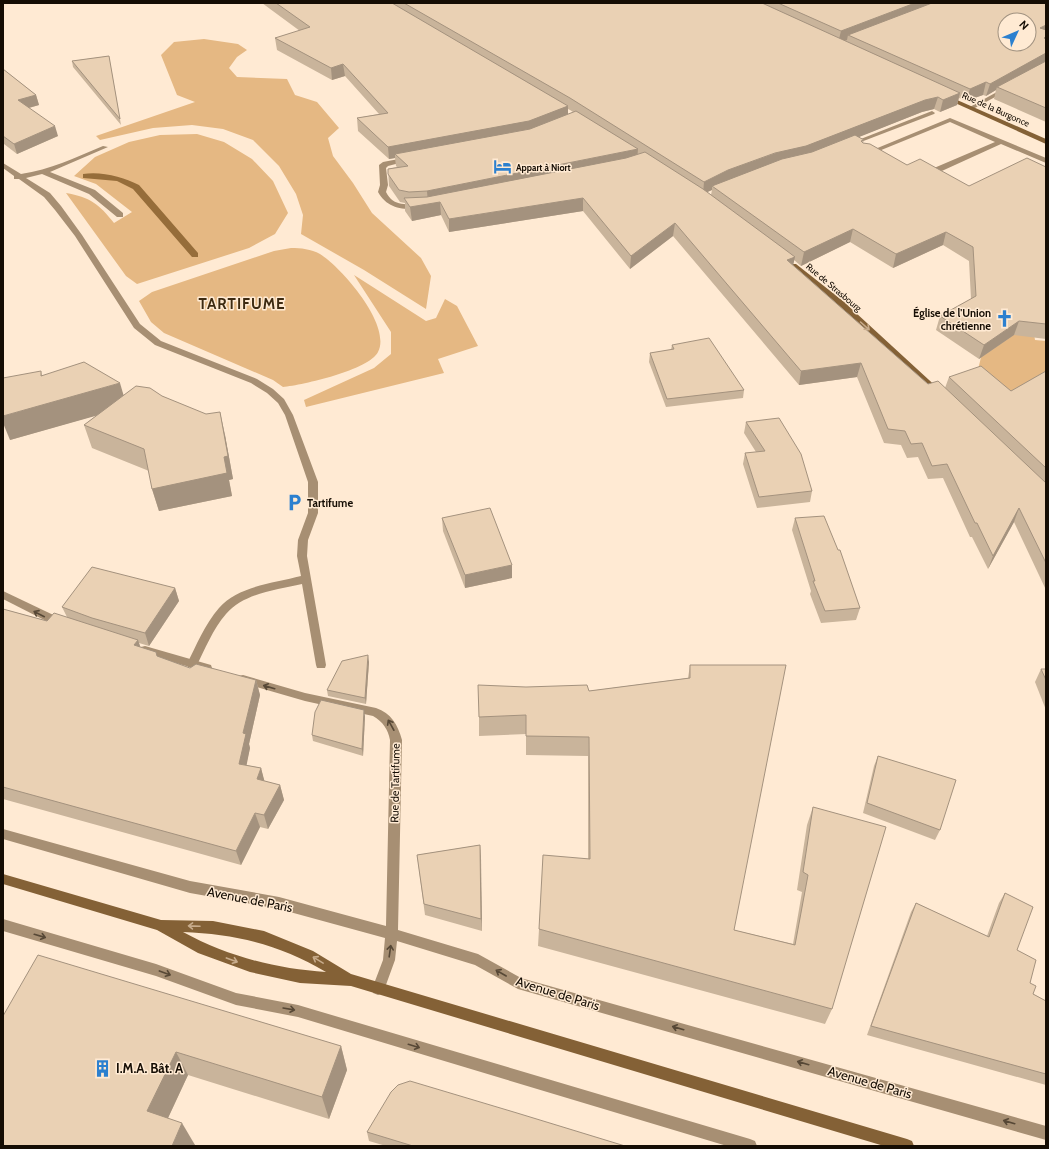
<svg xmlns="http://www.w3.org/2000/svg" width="1049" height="1149" viewBox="0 0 1049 1149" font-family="Cabin,sans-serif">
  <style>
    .green { fill: #e5b883 }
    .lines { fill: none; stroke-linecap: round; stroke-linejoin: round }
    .stream { fill: #966d3a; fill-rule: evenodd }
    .lane { fill: #a78f73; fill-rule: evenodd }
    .street { fill: #a78f73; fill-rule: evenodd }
    .secondary { fill: #846136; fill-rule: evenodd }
    .wall { fill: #c9b49b; fill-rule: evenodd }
    .shaded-wall { fill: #a4927e }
    .building { fill: #ead1b4; stroke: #a4927e; fill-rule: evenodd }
    .oneway { stroke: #c8ac8c }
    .oneway2 { stroke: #574836 }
    .labels { text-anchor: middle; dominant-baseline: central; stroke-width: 3; stroke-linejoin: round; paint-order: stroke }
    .far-street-label { font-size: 9px; fill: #150d04; stroke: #ffead3 }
    .far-poi-label { font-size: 9px; font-weight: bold; fill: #150d04; stroke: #ffead3; text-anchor: start }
    .poi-label { font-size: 11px; font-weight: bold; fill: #150d04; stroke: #ffead3; text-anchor: end }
    .street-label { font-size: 11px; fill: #150d04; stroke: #ffead3 }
    .near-street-label { font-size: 13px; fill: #150d04; stroke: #ffead3 }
    .near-poi-label { font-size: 13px; font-weight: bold; fill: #150d04; stroke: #ffead3; text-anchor: start }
    .district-label { font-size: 15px; font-weight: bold; letter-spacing: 1px; fill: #3d2a11; stroke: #ffead3 }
  </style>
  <rect width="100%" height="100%" fill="#ffead3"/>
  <g class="green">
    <path d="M 204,39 L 238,44 L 247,50 L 237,57 L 229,68 L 237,77 L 287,79 L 295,95 L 317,102 L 339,128 L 328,138 L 333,156 L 353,183 L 372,213 L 421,258 L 431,276 L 426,309 L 364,270 L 301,234 L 303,215 L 296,194 L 279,166 L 253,140 L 223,129 L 192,125 L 153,128 L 100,140 L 96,136 L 195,102 L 177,95 L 161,55 L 174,42 Z"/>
    <path d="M 197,134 L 224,142 L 252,159 L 273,181 L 288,213 L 275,234 L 249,248 L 137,284 L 126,276 L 66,193 C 90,197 99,204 114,223 L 132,212 L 96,184 L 74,176 L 95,157 L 129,142 L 160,135 Z"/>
    <path d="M 291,248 C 301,248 311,249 320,254 C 342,268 392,325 378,352 C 369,370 303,385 283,387 L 273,380 L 164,333 L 151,322 L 139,301 L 152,292 L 274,251 Z"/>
    <path d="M 354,275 L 426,321 L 436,318 L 445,299 L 457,306 L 478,346 L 438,359 L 444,373 L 306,407 L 304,400 L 374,368 L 391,354 L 391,332 Z"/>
    <path d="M 1024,328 L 1034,334 L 1035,340 L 1046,341 L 1046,419 L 977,374 L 982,353 Z"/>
  </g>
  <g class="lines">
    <path class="stream" d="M 83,174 C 101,171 124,177 139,185 L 198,253 L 198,257 L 192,257 L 133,189 L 117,181 L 83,178 Z"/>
    <g class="lane">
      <path d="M 932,111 L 935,113 L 934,114 L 853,145 L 848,144 Z"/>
      <path d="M 950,118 L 1046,158 L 1046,163 L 1001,144 L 933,175 L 927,175 L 927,171 L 995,142 L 950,122 L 869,155 L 863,154 Z"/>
      <path d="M 103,146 L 108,147 L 50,172 L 95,190 L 123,213 L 123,217 L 117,217 L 89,194 L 42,174 L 26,178 L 50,193 L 61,206 L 82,235 L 140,324 L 161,341 L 257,379 L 273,389 L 284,399 L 293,415 L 318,482 L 318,513 L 308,540 L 307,556 L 326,665 L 325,668 L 317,668 L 316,665 L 302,584 C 276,590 244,593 226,614 C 213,629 205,649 196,667 L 188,667 L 187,664 C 196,646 205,624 219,608 C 238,586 274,583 301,576 L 297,556 L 298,540 L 308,513 L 308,482 L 285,415 L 278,403 L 267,393 L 251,383 L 155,345 L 134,328 L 75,236 L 55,210 L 44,197 L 19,179 L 14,179 L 14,176 L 3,168 L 3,163 L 21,174 C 50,170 76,157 103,146 Z"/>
      <path d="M 409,157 L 411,158 L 411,160 L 388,166 L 386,168 L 388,185 L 386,192 C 394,208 407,203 422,205 L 422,209 L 419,209 C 402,210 387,208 378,192 L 380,185 L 379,165 L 383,162 Z"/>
    </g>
    <g class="street">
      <path d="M 1006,87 L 1008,88 L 1008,90 L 973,109 L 968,108 Z"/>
      <path d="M 3,591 L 66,621 L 67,624 L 66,627 L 58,627 L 3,599 Z"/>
      <path d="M 145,646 L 211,665 L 212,668 L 211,671 L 207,672 L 141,653 L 140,650 L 141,647 Z"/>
      <path d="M 243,675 L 305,693 L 376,708 C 391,713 398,725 402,740 L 398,930 L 478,954 L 521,978 L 1046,1126 L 1046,1140 L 518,989 L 475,965 L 397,941 L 395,960 L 383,993 L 378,995 L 373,993 L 372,989 L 383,960 L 385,938 L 279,909 L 190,893 L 3,839 L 3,829 L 190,881 L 279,897 L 386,926 L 390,740 C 388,729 383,722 373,716 L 305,701 L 239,682 L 238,679 L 239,676 Z"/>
      <path d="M 3,919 L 156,964 L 236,993 L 298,1005 L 750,1139 L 755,1141 L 757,1146 L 727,1146 L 298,1017 L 236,1005 L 156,976 L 3,931 Z"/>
    </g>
    <g class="secondary">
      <path d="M 944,96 L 948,96 L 1046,139 L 1046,144 L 944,98 Z"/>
      <path d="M 790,264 L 796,264 L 843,301 L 941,391 L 942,393 L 941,395 L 935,395 L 837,305 L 790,268 Z"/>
      <path d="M 3,874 L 161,920 L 213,921 L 264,931 L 313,951 L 351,974 L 907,1139 L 912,1141 L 914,1146 L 884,1146 L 351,986 L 300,983 L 250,972 L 198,953 L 157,930 L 3,884 ZM 183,932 C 236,934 281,945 326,972 C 276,969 227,956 183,932 Z"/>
    </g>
  </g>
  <g class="wall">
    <path d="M 262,3 L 1046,3 L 1046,122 L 994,99 L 996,90 L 986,96 L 983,95 L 966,101 L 959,98 L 957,105 L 940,112 L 934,109 L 922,112 L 858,137 L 864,140 L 863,143 L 907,165 L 969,186 L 1046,167 L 1046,339 L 1014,335 L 979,359 L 936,330 L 940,316 L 971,299 L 969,261 L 943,245 L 893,268 L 850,242 L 801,266 L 794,260 L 793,265 L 928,384 L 945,388 L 949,377 L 1011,391 L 1046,371 L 1046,590 L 1014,522 L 988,569 L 972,537 L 970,537 L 943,478 L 928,479 L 918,457 L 907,458 L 901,445 L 884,443 L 857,377 L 799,385 L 673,236 L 630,269 L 583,211 L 449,232 L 441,215 L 412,221 L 405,211 L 405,203 L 400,202 L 389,186 L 388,169 L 397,167 L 396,166 L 395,158 L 389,159 L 358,131 L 357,118 L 379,114 L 345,76 L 332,80 L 277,50 L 275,38 L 300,31 ZM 568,109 L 570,110 L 573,112 L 568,114 ZM 712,190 L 711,195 L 707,192 Z"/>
    <path d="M 109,56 L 110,62 L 121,125 L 73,67 L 72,61 Z"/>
    <path d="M 3,69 L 36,95 L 39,105 L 29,108 L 58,136 L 17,154 L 4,144 L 3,144 Z"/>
    <path d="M 672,345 L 744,390 L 743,398 L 666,407 L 649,362 L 650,353 L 671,350 Z"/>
    <path d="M 41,371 L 42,375 L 124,395 L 162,396 L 225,435 L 233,479 L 229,480 L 232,496 L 159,511 L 152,489 L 149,471 L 92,448 L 84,425 L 97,415 L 10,440 Z"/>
    <path d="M 746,422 L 812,491 L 810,502 L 757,508 L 743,464 L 745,453 L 756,452 L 744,433 Z"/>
    <path d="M 442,518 L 512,565 L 512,578 L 465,588 L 443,531 Z"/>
    <path d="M 795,518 L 860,608 L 856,620 L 821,623 L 810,594 L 811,591 L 792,530 Z"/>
    <path d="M 175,588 L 179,601 L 149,646 L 139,643 L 140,647 L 158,657 L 190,668 L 256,680 L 260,695 L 249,744 L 250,748 L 246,765 L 261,768 L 264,781 L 280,785 L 284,800 L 268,829 L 260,827 L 241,865 L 3,799 L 3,609 L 47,621 L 67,617 L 62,607 Z"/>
    <path d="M 369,662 L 366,704 L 328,696 L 327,690 Z"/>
    <path d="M 690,665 L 734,930 L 793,944 L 802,892 L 797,890 L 807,825 L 813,807 L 832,1009 L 825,1024 L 538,946 L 539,929 L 588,859 L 588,756 L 526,755 L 526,734 L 479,736 L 479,717 L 589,691 L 688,678 Z"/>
    <path d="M 1041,669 L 1046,669 L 1046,710 L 1035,682 Z"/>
    <path d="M 365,716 L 363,756 L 313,741 L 312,735 Z"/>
    <path d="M 878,756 L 940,830 L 935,840 L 863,813 L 874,766 Z"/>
    <path d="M 480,845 L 482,931 L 425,915 L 417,855 Z"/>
    <path d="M 1005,893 L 1017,950 L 1030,983 L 1033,994 L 1046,1001 L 1046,1085 L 867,1035 L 911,912 L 916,903 L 987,936 L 999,903 Z"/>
    <path d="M 3,1016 L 341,1046 L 347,1070 L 329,1119 L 188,1075 L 168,1118 L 195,1145 Z"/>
    <path d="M 367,1132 L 625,1146 L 386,1146 L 369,1141 Z"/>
  </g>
  <g class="shaded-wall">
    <path d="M 915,3 L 943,3 L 848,35 L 847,40 L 838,43 L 841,31 Z"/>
    <path d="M 1046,25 L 1046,35 L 1040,28 Z"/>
    <path d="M 1046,53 L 1046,63 L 997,87 L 996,90 L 986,96 L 990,84 Z"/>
    <path d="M 343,64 L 345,76 L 332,80 L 331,68 Z"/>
    <path d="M 986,82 L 983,95 L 966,101 L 970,89 Z"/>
    <path d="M 960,93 L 957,105 L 940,112 L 943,100 Z"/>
    <path d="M 36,95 L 39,105 L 21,110 L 18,100 Z"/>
    <path d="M 938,97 L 934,109 L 922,112 L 804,159 L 712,186 L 712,190 L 703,194 L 704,182 L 728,170 L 925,100 Z"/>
    <path d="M 568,106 L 568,118 L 529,134 L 395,154 L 395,158 L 389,159 L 388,147 Z"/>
    <path d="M 55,126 L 58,136 L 17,154 L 14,144 Z"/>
    <path d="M 638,149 L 637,161 L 428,204 L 427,191 Z"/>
    <path d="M 583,198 L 583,211 L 449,232 L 449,219 Z"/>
    <path d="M 440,202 L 441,215 L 412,221 L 410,207 Z"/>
    <path d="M 675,223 L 673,236 L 630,269 L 631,256 Z"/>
    <path d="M 853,229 L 850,242 L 801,266 L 804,252 Z"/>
    <path d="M 946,232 L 943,245 L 893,268 L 896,254 Z"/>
    <path d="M 795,257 L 792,270 L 787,260 Z"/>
    <path d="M 1019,321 L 1014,335 L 979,359 L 984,345 Z"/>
    <path d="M 861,363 L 857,377 L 799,385 L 801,371 Z"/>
    <path d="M 120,383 L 127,407 L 10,440 L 3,423 L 3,416 Z"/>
    <path d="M 220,412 L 225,435 L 233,479 L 229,480 L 232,496 L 159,511 L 152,489 Z"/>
    <path d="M 1019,508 L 1014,522 L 988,569 L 993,556 Z"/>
    <path d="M 512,565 L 512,578 L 465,588 L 465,575 Z"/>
    <path d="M 175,588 L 179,601 L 149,646 L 145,633 Z"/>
    <path d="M 138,640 L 143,655 L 134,645 Z"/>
    <path d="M 368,655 L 369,662 L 366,704 L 365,698 Z"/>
    <path d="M 256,680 L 260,695 L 249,744 L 250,748 L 244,778 L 239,764 L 243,733 Z"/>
    <path d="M 364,710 L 365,716 L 363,756 L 362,749 Z"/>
    <path d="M 261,768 L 265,783 L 257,779 Z"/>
    <path d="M 280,785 L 284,800 L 268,829 L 264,815 Z"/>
    <path d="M 255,813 L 260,827 L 241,865 L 236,851 Z"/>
    <path d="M 480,845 L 481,857 L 482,931 L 481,919 Z"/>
    <path d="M 341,1046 L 347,1070 L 329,1119 L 322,1097 Z"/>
    <path d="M 176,1052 L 188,1075 L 161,1133 L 147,1111 Z"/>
    <path d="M 182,1123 L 195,1145 L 194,1146 L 172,1146 Z"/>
  </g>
  <g class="building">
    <path d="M 276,3 L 392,3 L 568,106 L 529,121 L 388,147 L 357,118 L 388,113 L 343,64 L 331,68 L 275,38 L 310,27 Z"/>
    <path d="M 404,3 L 762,3 L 960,93 L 943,100 L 938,97 L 925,100 L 806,146 L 775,153 L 728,170 L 704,182 L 570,98 Z"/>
    <path d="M 778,3 L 915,3 L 841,31 Z"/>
    <path d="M 932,3 L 1046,3 L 1046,25 L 1040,28 L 1046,30 L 1046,37 L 1044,38 L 1046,39 L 1046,53 L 990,84 L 986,82 L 970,89 L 848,35 ZM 1005,20 L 1029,20 L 1029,44 L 1005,44 Z"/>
    <path d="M 109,56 L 120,119 L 72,61 Z"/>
    <path d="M 1046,61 L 1046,108 L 997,87 Z"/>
    <path d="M 3,69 L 36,95 L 18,100 L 55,126 L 14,144 L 3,136 Z"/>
    <path d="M 576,111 L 638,149 L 427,191 L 409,192 L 399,190 L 388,174 L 388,169 L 408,166 L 395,154 L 530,129 Z"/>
    <path d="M 855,135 L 864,140 L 861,141 L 863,143 L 870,144 L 907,165 L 920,159 L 969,186 L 1027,158 L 1046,167 L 1046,324 L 1019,321 L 984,345 L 940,316 L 976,296 L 973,247 L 946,232 L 896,254 L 853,229 L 804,252 L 712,186 L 782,159 L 812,152 Z"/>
    <path d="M 645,152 L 703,189 L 787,251 L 795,257 L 787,260 L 928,384 L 938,381 L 1046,483 L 1046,563 L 1019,508 L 993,556 L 977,523 L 975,523 L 947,464 L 932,466 L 922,443 L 911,444 L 905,431 L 888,429 L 861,363 L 801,371 L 675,223 L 631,256 L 583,198 L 449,219 L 440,202 L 410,207 L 404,198 L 427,197 L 626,158 Z"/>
    <path d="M 709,338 L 744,390 L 667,399 L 650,353 L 674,349 L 672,345 Z"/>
    <path d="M 84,362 L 120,383 L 3,416 L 3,378 L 41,371 L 41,376 Z"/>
    <path d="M 981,366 L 1011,391 L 1046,371 L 1046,468 L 949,377 Z"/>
    <path d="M 136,386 L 150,388 L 162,396 L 206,414 L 220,412 L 228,456 L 224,457 L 227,473 L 152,489 L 144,449 L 84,425 Z"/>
    <path d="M 779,418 L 801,454 L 812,491 L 759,497 L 745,453 L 765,451 L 746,422 Z"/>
    <path d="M 490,508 L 512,565 L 465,575 L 442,518 Z"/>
    <path d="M 824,516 L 838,550 L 840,550 L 860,608 L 825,611 L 813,581 L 815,581 L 795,518 Z"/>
    <path d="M 92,567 L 175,588 L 145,633 L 92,618 L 62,607 Z"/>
    <path d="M 3,609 L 47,621 L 54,613 L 138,640 L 134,645 L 156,652 L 157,656 L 190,668 L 196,664 L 256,680 L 243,733 L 246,734 L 239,764 L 261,768 L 257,779 L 280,785 L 264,815 L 255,813 L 236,851 L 3,787 Z"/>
    <path d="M 368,655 L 365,698 L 327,690 L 342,661 Z"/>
    <path d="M 690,665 L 786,665 L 734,930 L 795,945 L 808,875 L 803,872 L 813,807 L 886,827 L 832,1009 L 539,929 L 543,855 L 590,859 L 589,737 L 526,736 L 526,715 L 479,717 L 478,685 L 526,687 L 587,685 L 589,691 L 690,678 Z"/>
    <path d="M 1041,669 L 1046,669 L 1046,680 Z"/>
    <path d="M 321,700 L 364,710 L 362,749 L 312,735 L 315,712 Z"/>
    <path d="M 878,756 L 956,780 L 940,830 L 867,803 Z"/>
    <path d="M 480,845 L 481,919 L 424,904 L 417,855 Z"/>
    <path d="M 1005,893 L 1033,907 L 1017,950 L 1036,960 L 1030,983 L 1036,986 L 1033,994 L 1046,1001 L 1046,1074 L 871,1026 L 916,903 L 989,937 Z"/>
    <path d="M 38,955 L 341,1046 L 322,1097 L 176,1052 L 147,1111 L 182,1123 L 172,1146 L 3,1146 L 3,1016 Z"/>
    <path d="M 410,1081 L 517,1113 L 625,1146 L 413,1146 L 367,1132 L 391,1092 L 398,1085 Z"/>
  </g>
  <defs><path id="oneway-shaft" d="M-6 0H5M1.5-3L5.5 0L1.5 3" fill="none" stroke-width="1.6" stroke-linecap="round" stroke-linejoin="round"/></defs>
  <g class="oneway">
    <use href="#oneway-shaft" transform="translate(865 326) rotate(42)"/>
    <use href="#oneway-shaft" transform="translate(194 926) rotate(-178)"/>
    <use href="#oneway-shaft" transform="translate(232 960) rotate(20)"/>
    <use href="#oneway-shaft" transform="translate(318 960) rotate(-149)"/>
  </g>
  <g class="oneway2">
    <use href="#oneway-shaft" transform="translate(39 614) rotate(-153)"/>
    <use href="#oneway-shaft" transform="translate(269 687) rotate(-164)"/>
    <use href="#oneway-shaft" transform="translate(391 725) rotate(-119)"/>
    <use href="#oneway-shaft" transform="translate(40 936) rotate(16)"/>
    <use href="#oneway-shaft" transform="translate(390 951) rotate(-82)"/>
    <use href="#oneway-shaft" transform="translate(165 973) rotate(20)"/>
    <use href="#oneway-shaft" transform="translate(501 973) rotate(-150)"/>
    <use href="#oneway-shaft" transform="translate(289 1009) rotate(10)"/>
    <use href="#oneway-shaft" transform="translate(678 1028) rotate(-164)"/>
    <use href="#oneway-shaft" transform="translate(414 1046) rotate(17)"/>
    <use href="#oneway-shaft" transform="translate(803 1063) rotate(-164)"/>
    <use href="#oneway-shaft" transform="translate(1009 1122) rotate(-164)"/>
  </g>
  <defs>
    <symbol id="hotel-bare" viewBox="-9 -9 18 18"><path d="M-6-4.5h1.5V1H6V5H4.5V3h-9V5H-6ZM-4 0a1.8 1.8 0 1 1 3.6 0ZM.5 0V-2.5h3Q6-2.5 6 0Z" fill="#2c80cf" stroke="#ffead3" stroke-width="2.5" paint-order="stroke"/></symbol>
    <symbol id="church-bare" viewBox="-9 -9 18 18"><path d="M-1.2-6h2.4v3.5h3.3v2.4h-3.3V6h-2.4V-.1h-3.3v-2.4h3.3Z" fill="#2c80cf" stroke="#ffead3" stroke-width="2.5" paint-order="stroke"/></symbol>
    <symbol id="parking-bare" viewBox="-9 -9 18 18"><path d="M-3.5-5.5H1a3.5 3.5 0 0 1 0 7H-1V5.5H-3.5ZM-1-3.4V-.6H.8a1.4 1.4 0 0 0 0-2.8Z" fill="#2c80cf" stroke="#ffead3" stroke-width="2.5" paint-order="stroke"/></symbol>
    <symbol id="building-bare" viewBox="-9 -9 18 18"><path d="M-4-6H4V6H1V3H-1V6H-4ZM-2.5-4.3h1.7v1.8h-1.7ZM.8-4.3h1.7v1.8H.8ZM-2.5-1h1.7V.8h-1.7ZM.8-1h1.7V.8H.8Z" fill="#2c80cf" stroke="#ffead3" stroke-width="2.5" paint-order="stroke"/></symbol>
  </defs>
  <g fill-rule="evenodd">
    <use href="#hotel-bare" x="490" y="154" width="25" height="25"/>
    <use href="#church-bare" x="992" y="306" width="25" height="25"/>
    <use href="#parking-bare" x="282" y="490" width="25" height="25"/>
    <use href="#building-bare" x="90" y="1056" width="25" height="25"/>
  </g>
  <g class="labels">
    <g class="far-street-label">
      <text transform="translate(996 109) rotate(24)">Rue de la Burgonce</text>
      <text transform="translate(834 287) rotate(40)">Rue de Strasbourg</text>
    </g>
    <g class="far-poi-label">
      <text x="516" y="167">Appart à Niort</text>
    </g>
    <g class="poi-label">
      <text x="991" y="313">Église de l'Union<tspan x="991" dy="13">chrétienne</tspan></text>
      <text x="307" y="503" text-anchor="start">Tartifume</text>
    </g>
    <g class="street-label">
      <text transform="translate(395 783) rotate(-89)">Rue de Tartifume</text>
    </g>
    <g class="near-street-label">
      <text transform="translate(250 899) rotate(11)">Avenue de Paris</text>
      <text transform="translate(558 993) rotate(17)">Avenue de Paris</text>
      <text transform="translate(870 1082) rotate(16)">Avenue de Paris</text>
    </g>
    <g class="near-poi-label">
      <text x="116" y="1068">I.M.A. Bât. A</text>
    </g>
    <g class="district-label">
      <text x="242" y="304">TARTIFUME</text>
    </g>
  </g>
  <rect width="1049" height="1149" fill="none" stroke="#150d04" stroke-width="8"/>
  <g transform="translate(1017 32) rotate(46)"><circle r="19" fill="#ffead3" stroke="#a19280"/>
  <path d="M0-3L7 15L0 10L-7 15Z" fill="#2c80cf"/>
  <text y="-6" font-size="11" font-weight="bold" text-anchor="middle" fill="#150d04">N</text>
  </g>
</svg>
